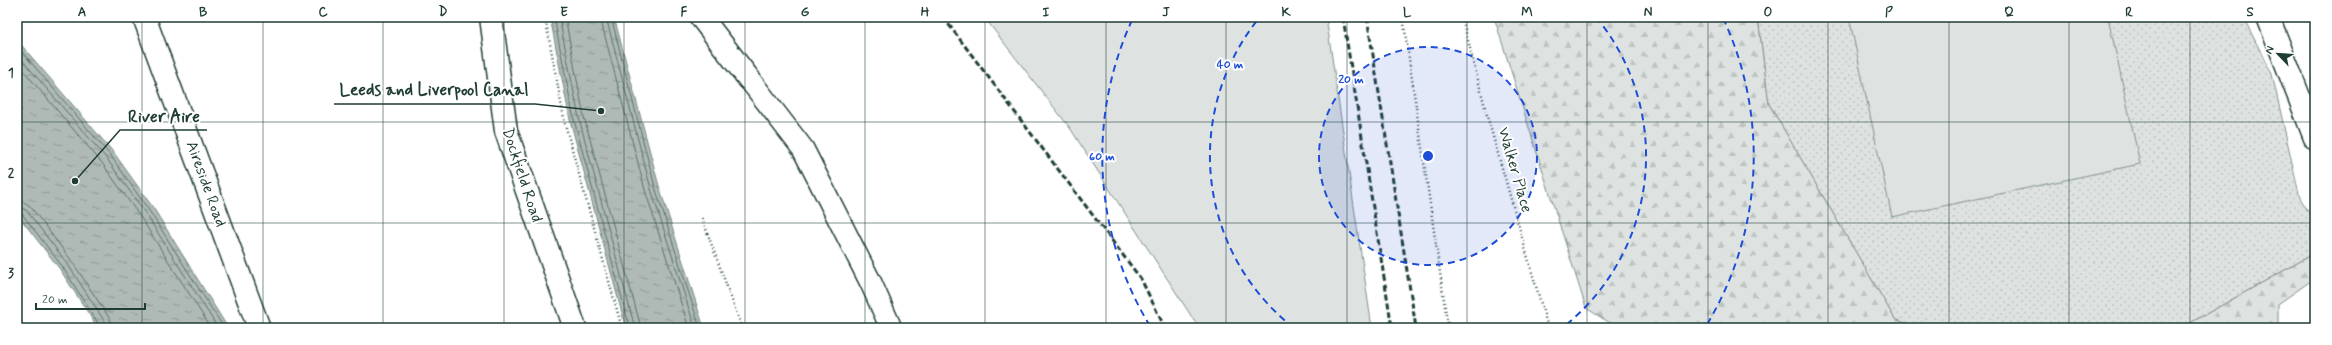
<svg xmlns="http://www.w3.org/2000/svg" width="2332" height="345" viewBox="0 0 2332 345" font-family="Mynerve,sans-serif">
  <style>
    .forest { fill: url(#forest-firs); stroke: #7e908b }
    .park { fill: url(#park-dots); stroke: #7e908b }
    .garden { fill: #dee3e2; stroke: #7e908b }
    .water { fill: url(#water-ripples); stroke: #758883 }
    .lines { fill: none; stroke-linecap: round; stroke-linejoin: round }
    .shore { stroke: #596f68; stroke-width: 1 }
    .lane-casing { stroke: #1f3d34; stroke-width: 24 }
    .street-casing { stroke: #1f3d34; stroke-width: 25 }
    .secondary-casing { stroke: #1f3d34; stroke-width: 25 }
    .path { stroke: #1f3d34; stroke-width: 2.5; stroke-dasharray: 1 3; stroke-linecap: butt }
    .lane { stroke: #fff; stroke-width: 21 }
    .street { stroke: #fff; stroke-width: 22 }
    .secondary { stroke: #fff; stroke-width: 22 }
    .rail { stroke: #1f3d34; stroke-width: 3; stroke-dasharray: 6 3; stroke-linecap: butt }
    .grid { fill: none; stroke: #1f3d34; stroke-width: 1; stroke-opacity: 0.55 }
    .ring { fill: none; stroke: #1d4ed8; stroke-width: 2; stroke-dasharray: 7 5 }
    .labels { text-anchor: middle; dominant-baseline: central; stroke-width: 4; stroke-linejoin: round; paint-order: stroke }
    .street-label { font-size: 16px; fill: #1f3d34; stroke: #fff }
    .centre { fill: #1d4ed8; stroke: #fff; stroke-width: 2 }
    .ring-label { font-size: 12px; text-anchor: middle; font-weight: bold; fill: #1d4ed8; stroke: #fff; stroke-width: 4; stroke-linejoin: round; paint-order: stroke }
    .leader { fill: none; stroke: #1f3d34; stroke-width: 1.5 }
    .callout-dot { fill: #1f3d34; stroke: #fff; stroke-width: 1.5 }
    .callout-label { font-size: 17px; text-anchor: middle; font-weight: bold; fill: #1f3d34; stroke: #fff; stroke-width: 4; stroke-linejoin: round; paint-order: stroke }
    .neatline { fill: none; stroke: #1f3d34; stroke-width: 1.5 }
    .grid-label { font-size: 13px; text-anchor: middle; font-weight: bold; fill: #1f3d34 }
  </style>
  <defs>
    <pattern id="forest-firs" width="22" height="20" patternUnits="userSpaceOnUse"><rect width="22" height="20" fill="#dee3e2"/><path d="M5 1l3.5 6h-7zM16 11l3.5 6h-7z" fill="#bec4c2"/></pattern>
    <pattern id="park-dots" width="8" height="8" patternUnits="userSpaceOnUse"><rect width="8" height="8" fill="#dee3e2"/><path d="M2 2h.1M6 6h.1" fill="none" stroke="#bec4c2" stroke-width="1.8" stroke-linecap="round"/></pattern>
    <pattern id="water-ripples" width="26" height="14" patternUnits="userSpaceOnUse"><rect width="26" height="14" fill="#afbab7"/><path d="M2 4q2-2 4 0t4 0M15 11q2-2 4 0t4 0" fill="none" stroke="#8e9896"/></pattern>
  </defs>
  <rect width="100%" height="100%" fill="#fff"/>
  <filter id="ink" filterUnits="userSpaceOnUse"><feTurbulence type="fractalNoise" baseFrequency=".025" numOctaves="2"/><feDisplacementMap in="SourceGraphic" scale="8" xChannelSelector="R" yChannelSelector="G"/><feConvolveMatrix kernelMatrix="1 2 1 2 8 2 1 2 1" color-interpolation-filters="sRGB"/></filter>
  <g filter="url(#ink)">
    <g class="forest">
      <path d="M 1494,17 L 1758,17 L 1769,104 L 1895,319 L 1918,328 L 1618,328 L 1586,308 Z"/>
      <path d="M 2315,253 L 2315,278 L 2278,304 L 2278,328 L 2181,328 Z"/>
    </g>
    <path class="park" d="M 1758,17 L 2243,17 L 2272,74 L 2300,198 L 2315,222 L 2315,253 L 2181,328 L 1918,328 L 1895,319 L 1769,104 Z"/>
    <g class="garden">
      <path d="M 984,17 L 1326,17 L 1372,328 L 1199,328 L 1070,128 Z"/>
      <path d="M 1849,17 L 2108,17 L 2140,164 L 1892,217 Z"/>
    </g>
    <g class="water">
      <path d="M 550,17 L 614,17 L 659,186 L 704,328 L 626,328 L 570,120 Z"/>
      <path d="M 17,40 L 114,153 L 154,209 L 228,328 L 98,328 L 59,268 L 17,214 Z"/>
    </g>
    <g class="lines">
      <g class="shore">
        <path d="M 554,17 L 574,120 L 630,328"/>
        <path d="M 559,17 L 579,118 L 635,328"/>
        <path d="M 565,17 L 584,117 L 641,328"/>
        <path d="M 600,17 L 645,190 L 689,328"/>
        <path d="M 606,17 L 651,189 L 695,328"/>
        <path d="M 611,17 L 655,187 L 700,328"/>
        <path d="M 17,46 L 111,156 L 150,212 L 224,328"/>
        <path d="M 17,54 L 107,159 L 146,214 L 218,328"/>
        <path d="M 17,63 L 102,163 L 141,218 L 211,328"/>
        <path d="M 17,201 L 24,202 L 30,206 L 71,260 L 110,319 L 112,328"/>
        <path d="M 17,207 L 26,210 L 67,263 L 105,322 L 106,328"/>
        <path d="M 17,212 L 22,214 L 62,266 L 101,328"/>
      </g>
      <defs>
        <path id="lane" d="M 749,79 L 803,149 L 871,283 L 891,328"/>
        <g id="street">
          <path d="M 144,17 L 259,328"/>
          <path d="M 491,17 L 506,131 L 575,328"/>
          <path d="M 701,17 L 749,79"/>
        </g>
        <path id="secondary" d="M 2268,17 L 2315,138"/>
      </defs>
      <use href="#lane" class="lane-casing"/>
      <use href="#street" class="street-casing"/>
      <use href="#secondary" class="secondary-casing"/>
      <g class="path">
        <path d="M 545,17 L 565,124 L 622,328"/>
        <path d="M 1403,17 L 1448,328"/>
        <path d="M 1462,17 L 1488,119 L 1548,328"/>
        <path d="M 702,218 L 742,328"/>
      </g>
      <use href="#lane" class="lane"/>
      <use href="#street" class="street"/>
      <use href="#secondary" class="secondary"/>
      <g class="rail">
        <path d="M 943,17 L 1141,279 L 1165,328"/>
        <path d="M 1343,17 L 1392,328"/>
        <path d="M 1367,17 L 1416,328"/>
      </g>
    </g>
  </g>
  <path class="grid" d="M 142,17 L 142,328M 263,17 L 263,328M 383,17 L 383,328M 504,17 L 504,328M 624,17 L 624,328M 745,17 L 745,328M 865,17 L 865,328M 985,17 L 985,328M 1106,17 L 1106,328M 1226,17 L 1226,328M 1347,17 L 1347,328M 1467,17 L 1467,328M 1587,17 L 1587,328M 1708,17 L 1708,328M 1828,17 L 1828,328M 1949,17 L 1949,328M 2069,17 L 2069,328M 2190,17 L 2190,328M 17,122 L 2315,122M 17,223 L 2315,223"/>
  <circle cx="1428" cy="156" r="109" fill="#1d4ed8" fill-opacity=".12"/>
  <g class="ring">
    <circle cx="1428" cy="156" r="109"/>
    <path d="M1294 328A218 218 0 0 1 1260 17M1596 17A218 218 0 0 1 1562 328"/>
    <path d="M1150 326A326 326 0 0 1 1133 18M1723 18A326 326 0 0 1 1706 326"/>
  </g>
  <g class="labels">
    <g class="street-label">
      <text transform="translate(1515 170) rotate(74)">Walker Place</text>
      <text transform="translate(522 175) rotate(72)">Dockfield Road</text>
      <text transform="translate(206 184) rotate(70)">Aireside Road</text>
    </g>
  </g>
  <circle cx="1428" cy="156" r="6" class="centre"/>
  <g class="ring-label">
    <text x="1230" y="68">40 m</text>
    <text x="1351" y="83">20 m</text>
    <text x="1102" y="160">60 m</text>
  </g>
  <path class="leader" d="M601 111L535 104H334M75 181L120 130H207"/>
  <g class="callout-dot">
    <circle cx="601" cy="111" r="4"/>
    <circle cx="75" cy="181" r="4"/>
  </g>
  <g class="callout-label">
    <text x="434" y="95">Leeds and Liverpool Canal</text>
    <text x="164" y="122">River Aire</text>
  </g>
  <rect width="2332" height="345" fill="none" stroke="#fff" stroke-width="44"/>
  <g transform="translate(2278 54) rotate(295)" stroke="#ffffff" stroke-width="3" paint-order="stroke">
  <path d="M0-3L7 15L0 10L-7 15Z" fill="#1f3d34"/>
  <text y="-6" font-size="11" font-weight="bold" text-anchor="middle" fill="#1f3d34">N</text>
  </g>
  <path d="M36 303v6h109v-6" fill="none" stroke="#1f3d34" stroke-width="2"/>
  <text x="42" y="303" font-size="12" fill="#1f3d34" stroke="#ffffff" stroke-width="3" paint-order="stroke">20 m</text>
  <rect x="22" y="22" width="2288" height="301" class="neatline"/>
  <g class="grid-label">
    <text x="82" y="16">A</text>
    <text x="203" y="16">B</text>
    <text x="323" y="16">C</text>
    <text x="443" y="16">D</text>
    <text x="564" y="16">E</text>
    <text x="684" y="16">F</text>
    <text x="805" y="16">G</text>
    <text x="925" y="16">H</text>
    <text x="1046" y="16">I</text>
    <text x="1166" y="16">J</text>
    <text x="1286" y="16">K</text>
    <text x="1407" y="16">L</text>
    <text x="1527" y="16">M</text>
    <text x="1648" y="16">N</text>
    <text x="1768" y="16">O</text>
    <text x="1889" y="16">P</text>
    <text x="2009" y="16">Q</text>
    <text x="2129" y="16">R</text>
    <text x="2250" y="16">S</text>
    <text x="11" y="77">1</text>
    <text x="11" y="177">2</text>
    <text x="11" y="277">3</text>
  </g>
</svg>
